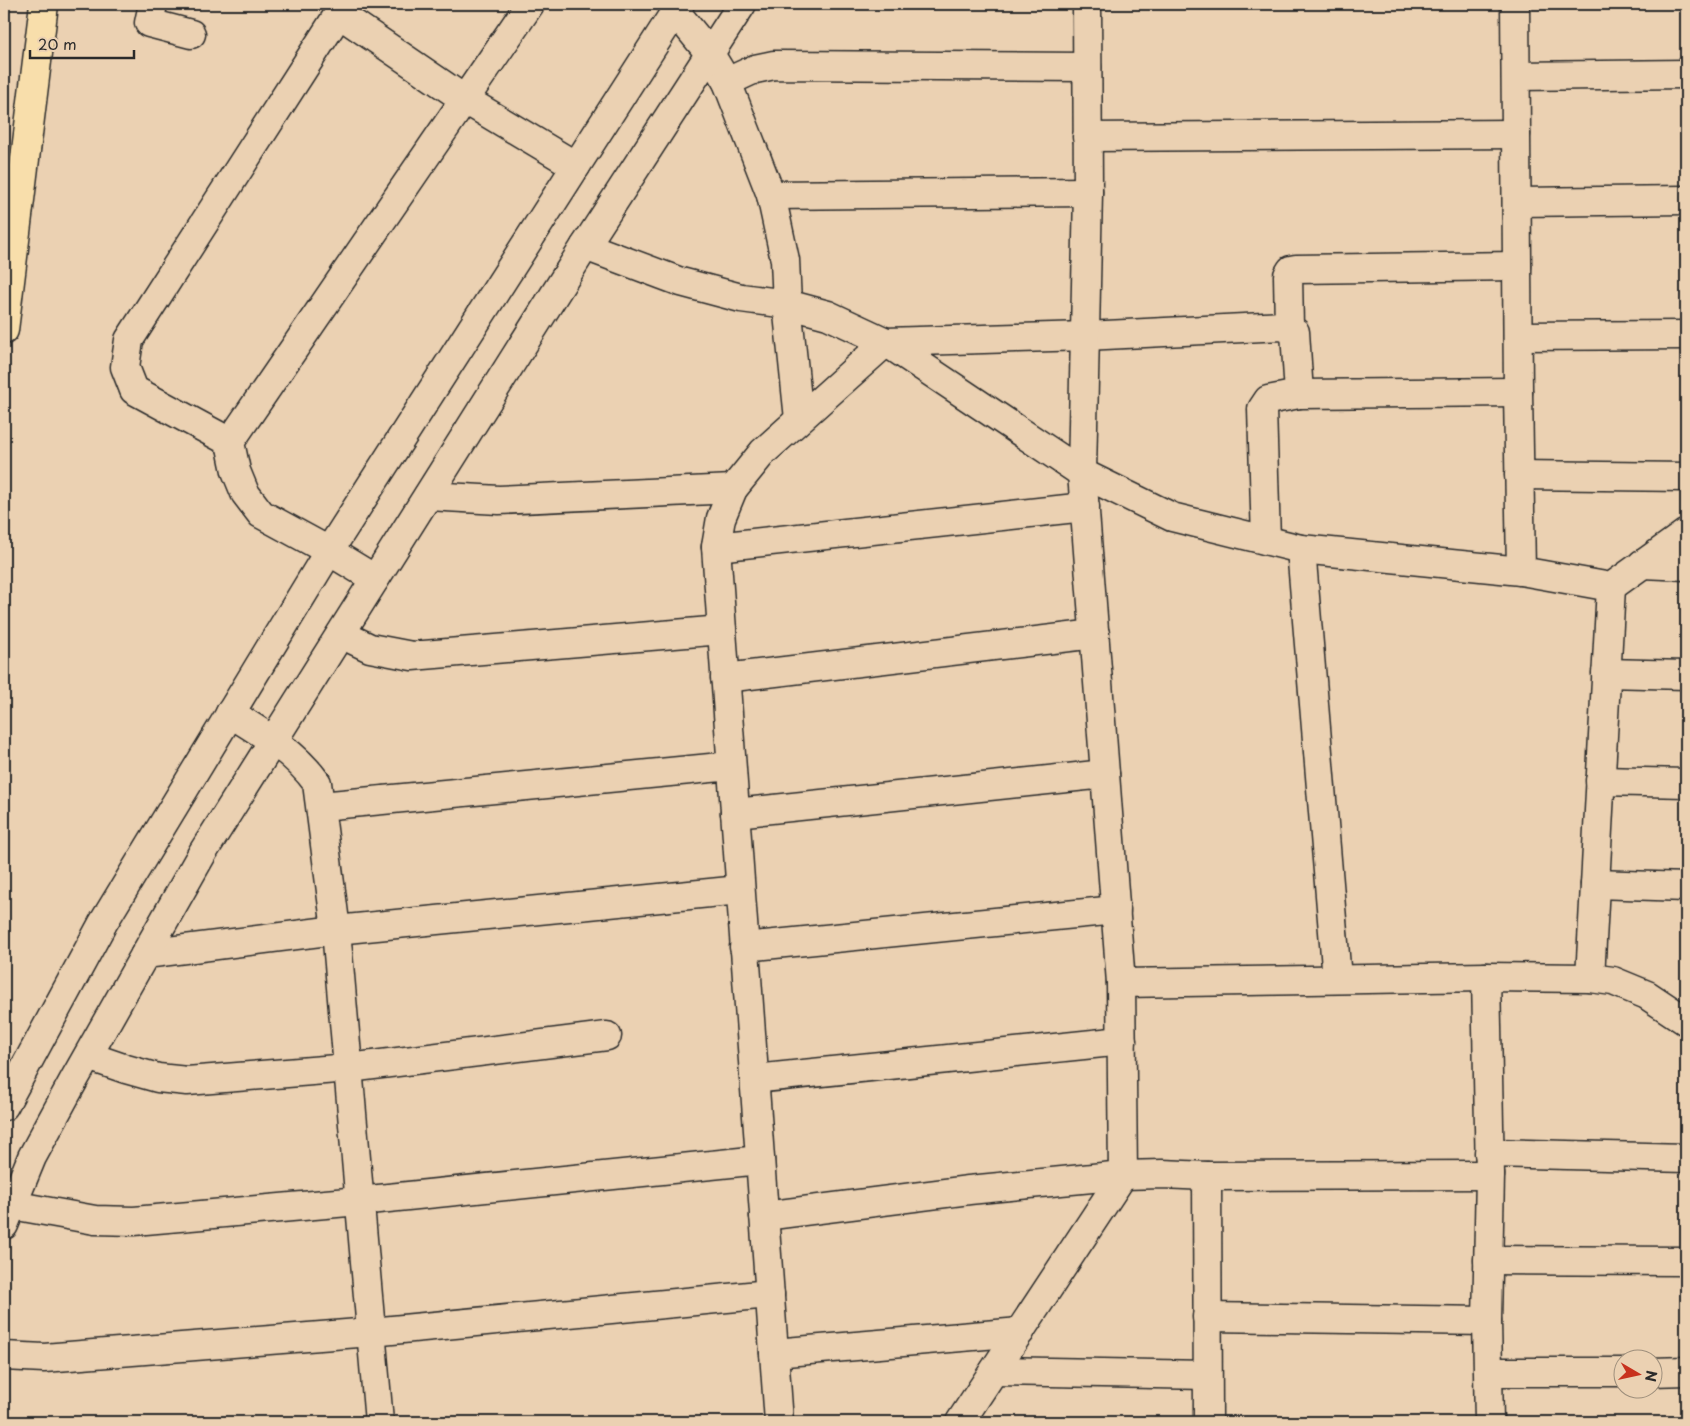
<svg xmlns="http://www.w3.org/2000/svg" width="1690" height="1426" viewBox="0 0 1690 1426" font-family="'Playpen Sans',sans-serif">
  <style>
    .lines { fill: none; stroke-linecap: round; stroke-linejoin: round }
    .minor-casing { stroke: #2b2b2b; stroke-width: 31 }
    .major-casing { stroke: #2b2b2b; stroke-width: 31 }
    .minor { stroke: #ebd1b2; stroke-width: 28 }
    .major { stroke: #f8deab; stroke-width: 28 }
  </style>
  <rect width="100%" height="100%" fill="#ebd1b2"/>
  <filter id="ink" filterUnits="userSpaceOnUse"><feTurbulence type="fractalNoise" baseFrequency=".02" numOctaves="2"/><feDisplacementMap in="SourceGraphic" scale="10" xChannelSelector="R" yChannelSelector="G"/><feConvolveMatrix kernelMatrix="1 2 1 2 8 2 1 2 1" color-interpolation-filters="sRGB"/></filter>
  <g filter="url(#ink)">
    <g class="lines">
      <defs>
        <g id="minor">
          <path d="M 153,4 L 149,23 L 191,34"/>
          <path d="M 1515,4 L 1518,392 L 1521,571"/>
          <path d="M 675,11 L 710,54 L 727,82 L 771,195 L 785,260 L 787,304 L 799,419"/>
          <path d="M 338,13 L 464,99 L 576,166"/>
          <path d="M 1516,76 L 1686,74"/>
          <path d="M 727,82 L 755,69 L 774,65 L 1087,67"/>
          <path d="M 1087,137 L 1516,134"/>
          <path d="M 771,195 L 1088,192"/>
          <path d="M 1517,202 L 1686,200"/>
          <path d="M 585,246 L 681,282 L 741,298 L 787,304 L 828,315 L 886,342 L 1082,473 L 1172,517 L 1301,549 L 1521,571 L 1611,587 L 1686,533"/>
          <path d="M 1289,328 L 1288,275 L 1291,270 L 1296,269 L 1517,266"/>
          <path d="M 1518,336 L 1686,335"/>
          <path d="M 1299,394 L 1518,392"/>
          <path d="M 230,442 L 134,390 L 125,367 L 129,340 L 345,4"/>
          <path d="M 1519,475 L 1686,477"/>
          <path d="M 428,496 L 499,500 L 733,489"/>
          <path d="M 716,547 L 1085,507"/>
          <path d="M 1301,549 L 1337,979"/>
          <path d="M 1642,564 L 1686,566"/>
          <path d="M 375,579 L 329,551 L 261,514 L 245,493 L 236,471 L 230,442 L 530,4"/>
          <path d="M 341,634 L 370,648 L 412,656 L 722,630"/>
          <path d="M 1606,673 L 1686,675"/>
          <path d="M 725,678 L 1095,634"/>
          <path d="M 230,713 C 262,733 295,752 317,783 L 336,930 L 379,1422"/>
          <path d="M 1600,781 L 1686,783"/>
          <path d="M 321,806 L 731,766"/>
          <path d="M 735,813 L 1105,774"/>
          <path d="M 1595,884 L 1686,887"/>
          <path d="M 744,947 L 1116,910"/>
          <path d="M 145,954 L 336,930 L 740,890"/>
          <path d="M 1486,977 L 1490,1175 L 1487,1321 L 1489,1422"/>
          <path d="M 1590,978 L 1611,587"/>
          <path d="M 1121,983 L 1486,977 L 1590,978 L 1613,981 L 1647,995 L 1686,1021"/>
          <path d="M 88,1056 L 126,1069 L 158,1078 L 187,1081 L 349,1068 L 607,1036"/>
          <path d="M 754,1079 L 1122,1041"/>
          <path d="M 4,1106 L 103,923 L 329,551 L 680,4"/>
          <path d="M 1489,1153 L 1686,1158"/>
          <path d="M 1207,1176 L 1490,1175"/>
          <path d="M 12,1205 L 95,1220 L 134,1221 L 359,1201 L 760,1160"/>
          <path d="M 764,1216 L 969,1190 L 1123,1175 L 1162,1174 L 1207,1176 L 1208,1422"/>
          <path d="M 4,1225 L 32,1157 L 75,1078 L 203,852 L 585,246 L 742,4"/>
          <path d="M 1488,1260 L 1686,1261"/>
          <path d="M 1207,1317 L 1487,1321"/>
          <path d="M 774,1353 L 1020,1332"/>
          <path d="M 4,1356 L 44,1358 L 371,1332 L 770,1294"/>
          <path d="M 994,1371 L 1207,1375"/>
          <path d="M 1489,1372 L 1622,1372"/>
          <path d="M 1652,1372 L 1686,1371"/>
          <path d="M 779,1422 L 716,547 L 721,518 L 733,489 L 763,452 L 886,342 L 1086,336 L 1283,326 L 1295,332 L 1299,394 L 1268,400 L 1262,409 L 1266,540"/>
          <path d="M 960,1422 L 1123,1175 L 1121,983 L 1082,473 L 1088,192 L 1087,4"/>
        </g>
        <path id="major" d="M 4,330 L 44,4"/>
      </defs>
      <use href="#minor" class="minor-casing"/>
      <use href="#major" class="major-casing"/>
      <use href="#minor" class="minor"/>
      <use href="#major" class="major"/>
    </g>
  </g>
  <rect width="1690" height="1426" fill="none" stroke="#ebd1b2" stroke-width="20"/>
  <rect x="10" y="10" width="1670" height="1406" fill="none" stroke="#2b2b2b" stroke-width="2" filter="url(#ink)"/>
  <g transform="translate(1638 1374) rotate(99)"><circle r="24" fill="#ebd1b2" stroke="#9e8f7c"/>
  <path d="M0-4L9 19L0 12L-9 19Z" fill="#c8321e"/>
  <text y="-8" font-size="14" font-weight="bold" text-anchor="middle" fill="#2b2b2b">N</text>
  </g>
  <path d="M30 50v8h104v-8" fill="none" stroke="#2b2b2b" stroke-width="2.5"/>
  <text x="38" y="50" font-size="15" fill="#2b2b2b" stroke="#ebd1b2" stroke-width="4" paint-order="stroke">20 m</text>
</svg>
